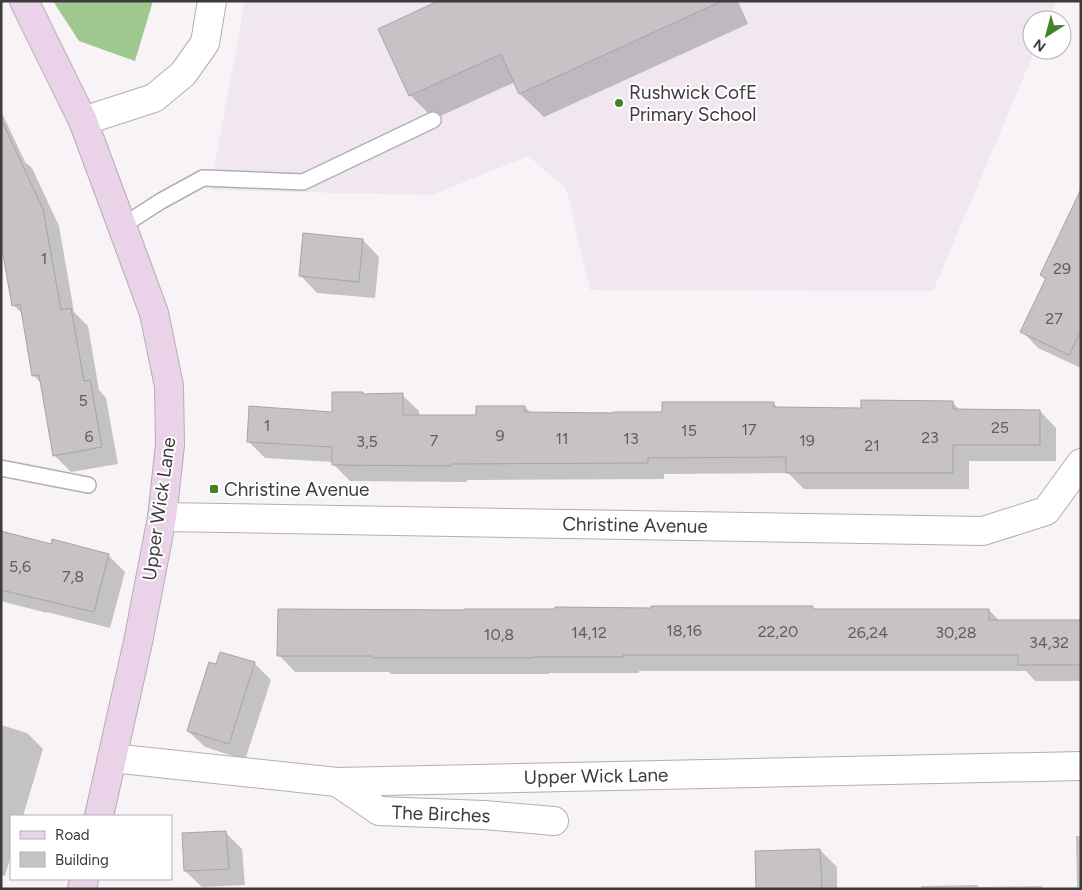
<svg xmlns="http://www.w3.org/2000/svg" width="1082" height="890" viewBox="0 0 1082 890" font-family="Figtree,sans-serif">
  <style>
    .built { fill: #f1e7f0 }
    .forest { fill: #9fc891 }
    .shadow { fill: #0003 }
    .building { fill: #c6c2c6; stroke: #a7a4a7 }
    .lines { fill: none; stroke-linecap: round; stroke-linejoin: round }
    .lane-casing { stroke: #b2afb2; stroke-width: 18 }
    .street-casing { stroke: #b2afb2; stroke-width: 30 }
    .secondary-casing { stroke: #b2afb2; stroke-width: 30 }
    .lane { stroke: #fff; stroke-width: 15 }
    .street { stroke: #fff; stroke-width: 28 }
    .secondary { stroke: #ead2e8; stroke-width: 28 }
    .poi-dot { fill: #418325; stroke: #fff; stroke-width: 2 }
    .labels { text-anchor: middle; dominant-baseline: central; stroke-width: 4; stroke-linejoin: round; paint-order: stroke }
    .number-label { font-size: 16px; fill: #5f5d5e }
    .poi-label { font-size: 19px; fill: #3d3b3c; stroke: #fff; text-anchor: start }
    .street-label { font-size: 19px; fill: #3d3b3c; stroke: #fff }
  </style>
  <rect width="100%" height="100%" fill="#f7f3f6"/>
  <path class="built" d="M 245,1 L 1056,1 L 1048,20 L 1032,20 L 1032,50 L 1035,50 L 933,291 L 590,290 L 566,188 L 528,156 L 432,195 L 210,190 Z"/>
  <path class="forest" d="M 53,1 L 153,1 L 135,61 L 79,41 Z"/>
  <g class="shadow">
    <path d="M 441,1 L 738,1 L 748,24 L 544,117 L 520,94 L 515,82 L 434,119 L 410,95 Z"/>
    <path d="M 1,111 L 25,162 L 32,168 L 59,226 L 74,312 L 88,326 L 99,390 L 106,398 L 118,464 L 71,472 L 54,455 L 42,384 L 33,375 L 23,314 L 13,305 L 1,238 Z"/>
    <path d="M 1081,190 L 1081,368 L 1038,348 L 1022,331 L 1046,280 L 1041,275 Z"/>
    <path d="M 363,240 L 379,257 L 375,298 L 317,293 L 301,276 Z"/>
    <path d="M 363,394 L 364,395 L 402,395 L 419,411 L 419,416 L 477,416 L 525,407 L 532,414 L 664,413 L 774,404 L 779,409 L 862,409 L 952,402 L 961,411 L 1040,411 L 1056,428 L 1056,461 L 969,461 L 969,489 L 804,489 L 788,473 L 664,474 L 664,479 L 467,480 L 467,482 L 350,481 L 333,464 L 333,462 L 265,458 L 248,441 L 333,413 Z"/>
    <path d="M 1,533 L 52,546 L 108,555 L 125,572 L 110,628 L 47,612 L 47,613 L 1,601 Z"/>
    <path d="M 812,607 L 816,610 L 989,610 L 1000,621 L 1081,621 L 1081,681 L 1035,681 L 1026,671 L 639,671 L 639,673 L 549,673 L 549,674 L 391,674 L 389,672 L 295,672 L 279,655 L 465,612 Z"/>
    <path d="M 254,663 L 271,680 L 245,760 L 205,747 L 188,731 L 217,666 Z"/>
    <path d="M 1,725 L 27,733 L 43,749 L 23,816 L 11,816 L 11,855 L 5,876 L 1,875 Z"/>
    <path d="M 225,832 L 242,849 L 245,885 L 202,887 L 185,871 Z"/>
    <path d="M 1076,836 L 1081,836 L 1081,889 L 1077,887 Z"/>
    <path d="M 820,850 L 837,867 L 837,889 L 758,889 Z"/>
    <path d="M 977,885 L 979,887 L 1041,886 L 1044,889 L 921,889 L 921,886 Z"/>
  </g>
  <g class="building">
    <path d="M 438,1 L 722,1 L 519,94 L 501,54 L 409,96 L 378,29 Z"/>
    <path d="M 1,119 L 43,209 L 61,310 L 71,308 L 84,381 L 90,380 L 102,447 L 53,456 L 39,375 L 32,376 L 20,304 L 12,306 L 1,243 Z"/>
    <path d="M 1081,189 L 1081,331 L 1069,355 L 1020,332 L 1046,278 L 1040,275 Z"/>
    <path d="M 303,233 L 363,239 L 359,282 L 299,276 Z"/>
    <path d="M 332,392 L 363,392 L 363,394 L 403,393 L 403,415 L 476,415 L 476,406 L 525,406 L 525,412 L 613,413 L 613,412 L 662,412 L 662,402 L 774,402 L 774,407 L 861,408 L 861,400 L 953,401 L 953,409 L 1040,410 L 1040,445 L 953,445 L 953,473 L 786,473 L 786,457 L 648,458 L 648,463 L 451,464 L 451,466 L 332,465 L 332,447 L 247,442 L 249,406 L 332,412 Z"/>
    <path d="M 1,531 L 51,544 L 52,539 L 109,554 L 94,612 L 1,590 Z"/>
    <path d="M 651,606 L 813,606 L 813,609 L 989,609 L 989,620 L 1081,620 L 1081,665 L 1018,665 L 1018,655 L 623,655 L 623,657 L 533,657 L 533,658 L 373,658 L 373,656 L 277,656 L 278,609 L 464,610 L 464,609 L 555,609 L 555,607 L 651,608 Z"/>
    <path d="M 220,652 L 255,662 L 229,744 L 187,731 L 209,662 L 216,664 Z"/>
    <path d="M 226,831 L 229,869 L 184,871 L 182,833 Z"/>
    <path d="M 820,849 L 822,889 L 756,889 L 755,851 Z"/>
  </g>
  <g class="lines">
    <defs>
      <g id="lane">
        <path d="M 122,226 L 161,201 L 203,178 L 303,182 L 433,120"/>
        <path d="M 1,468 L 88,485"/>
      </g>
      <g id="street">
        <path d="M 83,121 L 154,98 L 183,74 L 205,43 L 212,1"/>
        <path d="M 162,517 L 983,531 L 1046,511 L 1081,463"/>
        <path d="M 112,758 L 337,782 L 1081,766"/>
        <path d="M 337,782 L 379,811 L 484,815 L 554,821"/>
      </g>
      <g id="secondary">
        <path d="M 24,1 L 83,121 L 122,226 L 154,313 L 169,386 L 170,445 L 162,517 L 138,642 L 99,816"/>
        <path d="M 82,889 L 84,879"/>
      </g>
    </defs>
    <use href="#lane" class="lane-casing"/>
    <use href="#street" class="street-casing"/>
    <use href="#secondary" class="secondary-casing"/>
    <use href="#lane" class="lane"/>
    <use href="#street" class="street"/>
    <use href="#secondary" class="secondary"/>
  </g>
  <g class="poi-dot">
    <circle cx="619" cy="103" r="5"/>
    <rect x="209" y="484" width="10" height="10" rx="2.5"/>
  </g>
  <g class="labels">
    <g class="number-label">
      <text x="44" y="258">1</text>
      <text x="1062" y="268">29</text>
      <text x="1054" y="318">27</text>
      <text x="83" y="400">5</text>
      <text x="267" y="425">1</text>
      <text x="1000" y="427">25</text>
      <text x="749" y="429">17</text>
      <text x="689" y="430">15</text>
      <text x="500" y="435">9</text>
      <text x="89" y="436">6</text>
      <text x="930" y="437">23</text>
      <text x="562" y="438">11</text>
      <text x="631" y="438">13</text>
      <text x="434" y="440">7</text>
      <text x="807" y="440">19</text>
      <text x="367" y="441">3,5</text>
      <text x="872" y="445">21</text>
      <text x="20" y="566">5,6</text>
      <text x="73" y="576">7,8</text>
      <text x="684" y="630">18,16</text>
      <text x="778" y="631">22,20</text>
      <text x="589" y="632">14,12</text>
      <text x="868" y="632">26,24</text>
      <text x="956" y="632">30,28</text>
      <text x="499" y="634">10,8</text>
      <text x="1049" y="642">34,32</text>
    </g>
    <g class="poi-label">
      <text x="629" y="92">Rushwick CofE<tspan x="629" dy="22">Primary School</tspan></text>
      <text x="224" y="489">Christine Avenue</text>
    </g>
    <g class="street-label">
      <text transform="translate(159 509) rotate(-82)">Upper Wick Lane</text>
      <text transform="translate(635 525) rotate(1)">Christine Avenue</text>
      <text transform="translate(596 776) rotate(-1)">Upper Wick Lane</text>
      <text transform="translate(441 814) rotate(2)">The Birches</text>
    </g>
  </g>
  <rect width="1082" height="890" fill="none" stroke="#3d3b3c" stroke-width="5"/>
  <rect x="10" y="815" width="162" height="65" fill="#ffffff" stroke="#b1b1b1"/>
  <rect x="20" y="831" width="25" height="8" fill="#ead2e8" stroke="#b1b1b1"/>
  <text x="55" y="840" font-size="15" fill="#3d3b3c">Road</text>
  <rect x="20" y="852" width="25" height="15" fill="#c6c2c6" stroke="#b1b1b1"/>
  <text x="55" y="865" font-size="15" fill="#3d3b3c">Building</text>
  <g transform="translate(1047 35) rotate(216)"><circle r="24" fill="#ffffff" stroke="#b1b1b1"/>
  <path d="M0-4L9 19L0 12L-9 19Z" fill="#418325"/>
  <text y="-8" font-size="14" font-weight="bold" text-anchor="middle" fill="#3d3b3c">N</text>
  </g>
</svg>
